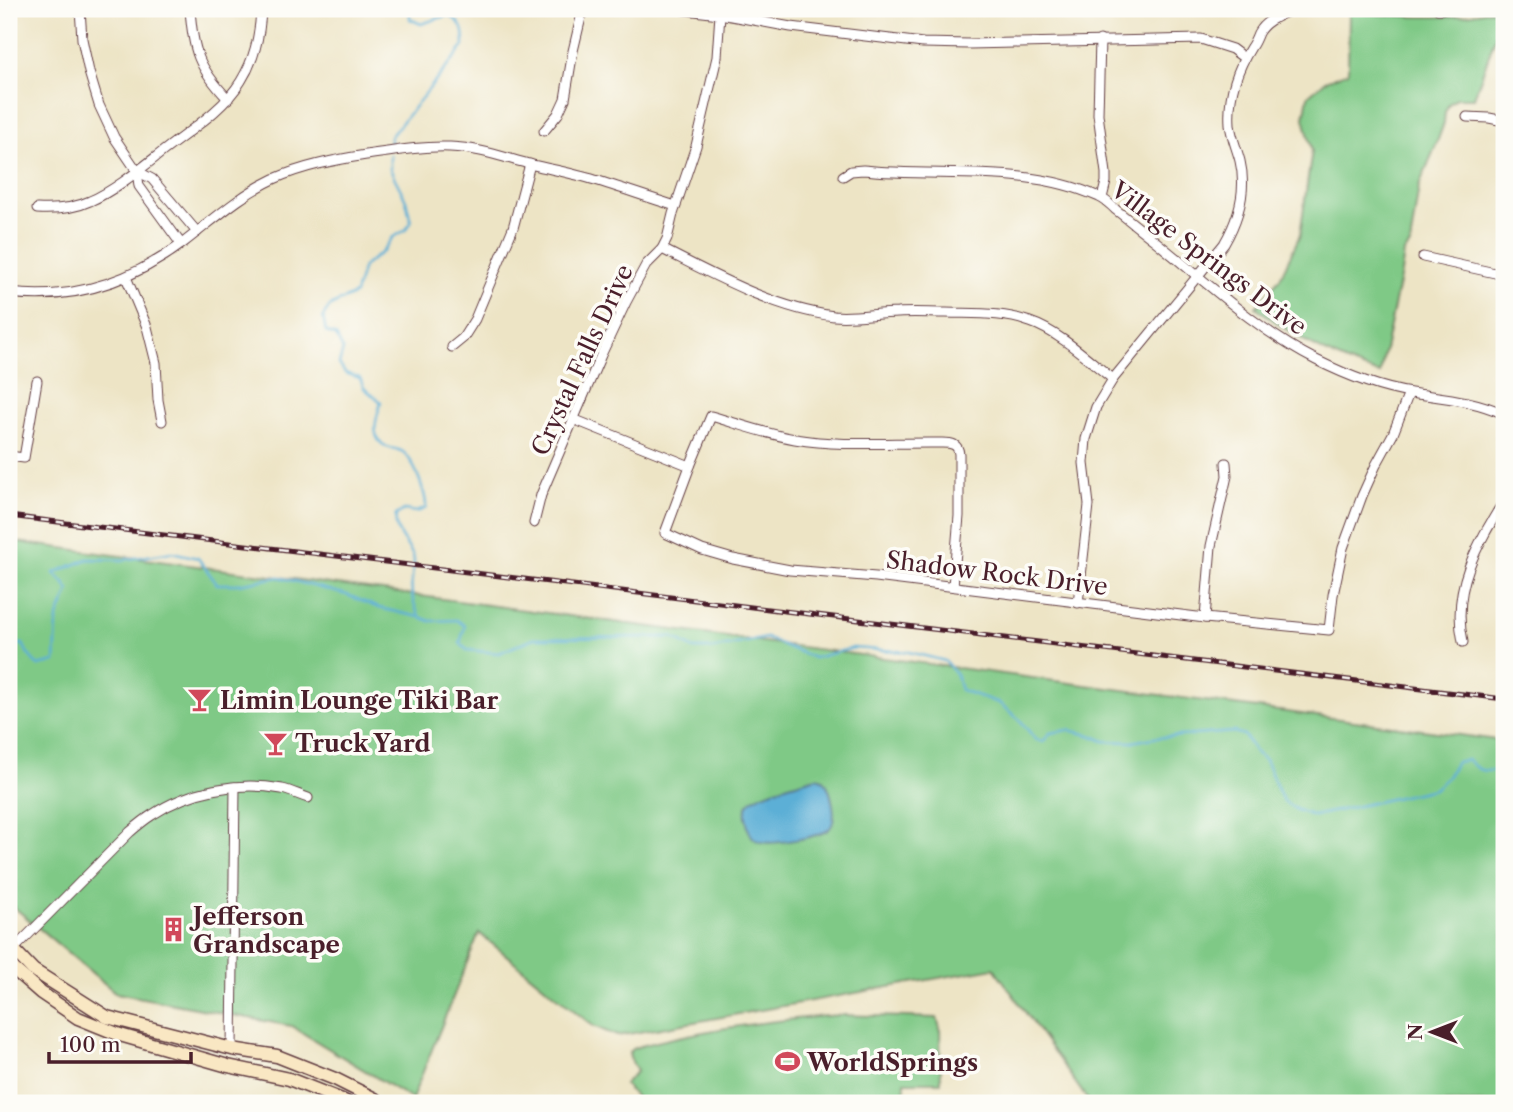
<svg xmlns="http://www.w3.org/2000/svg" width="1513" height="1112" viewBox="0 0 1513 1112" font-family="'Libre Caslon Text',serif">
  <style>
    .green { fill: #7fc986; stroke: #647458; stroke-width: 2 }
    .water { fill: #5bafd6; stroke: #526780; stroke-width: 2 }
    .lines { fill: none; stroke-linecap: round; stroke-linejoin: round }
    .stream { stroke: #5bafd6; stroke-width: 2.5 }
    .street-casing { stroke: #623d42; stroke-width: 11 }
    .secondary-casing { stroke: #623d42; stroke-width: 15 }
    .street { stroke: #fff; stroke-width: 9 }
    .secondary { stroke: #f9e7c3; stroke-width: 12 }
    .rail-casing { stroke: #4a1f2b; stroke-width: 5 }
    .rail { stroke: #fdfcf7; stroke-width: 2.5; stroke-dasharray: 8; stroke-linecap: butt }
    .labels { text-anchor: middle; dominant-baseline: central; stroke-width: 7; stroke-linejoin: round; paint-order: stroke }
    .street-label { font-size: 24px; fill: #4a1f2b; stroke: #fdfcf7 }
    .poi-label { font-size: 24px; font-weight: bold; fill: #4a1f2b; stroke: #fdfcf7; text-anchor: start }
  </style>
  <rect width="100%" height="100%" fill="#fdfcf7"/>
  <filter id="ink" filterUnits="userSpaceOnUse"><feTurbulence type="fractalNoise" baseFrequency=".0143" numOctaves="2"/><feDisplacementMap in="SourceGraphic" scale="14" xChannelSelector="R" yChannelSelector="G"/><feConvolveMatrix kernelMatrix="1 2 1 2 8 2 1 2 1" color-interpolation-filters="sRGB"/></filter>
  <filter id="wash" filterUnits="userSpaceOnUse"><feTurbulence type="fractalNoise" baseFrequency=".00686" numOctaves="4" result="noise"/><feDisplacementMap in="SourceGraphic" scale="28" xChannelSelector="R" yChannelSelector="G"/><feGaussianBlur stdDeviation="1.57" result="paint"/><feColorMatrix in="noise" values="0 0 0 0 0 0 0 0 0 0 0 0 0 0 0 0 0 1.4 0 .05"/><feComposite in="paint" operator="in"/></filter>
  <g filter="url(#wash)">
    <rect width="100%" height="100%" fill="#ede4c5"/>
    <g class="green">
      <path d="M 1494,9 L 1504,9 L 1504,12 L 1474,98 L 1457,98 L 1449,104 L 1445,112 L 1444,123 L 1436,145 L 1419,186 L 1410,245 L 1404,253 L 1401,273 L 1380,374 C 1334,360 1294,338 1256,307 L 1280,278 L 1300,235 L 1312,150 L 1304,118 L 1308,96 L 1325,81 L 1348,72 L 1349,12 C 1396,15 1447,23 1494,9 Z"/>
      <path d="M 9,541 L 1504,741 L 1504,1103 L 1090,1103 L 994,968 L 617,1036 L 593,1026 L 479,933 L 412,1099 L 291,1026 L 116,993 L 9,903 Z"/>
      <path d="M 840,1015 L 937,1018 L 940,1028 L 941,1082 L 905,1082 L 904,1103 C 892,1103 883,1098 871,1096 C 850,1092 831,1096 810,1103 L 641,1103 L 624,1084 L 637,1071 L 630,1058 L 629,1053 L 632,1049 L 637,1047 C 704,1029 771,1020 840,1015 Z"/>
    </g>
    <path class="water" d="M 816,777 L 823,779 C 831,788 839,820 829,829 C 821,837 773,845 761,842 C 752,840 748,831 747,822 C 746,818 745,810 747,806 C 753,792 802,782 816,777 Z"/>
    <g class="lines">
      <g class="stream">
        <path d="M 390,147 L 390,137 L 464,46 C 464,30 463,24 449,15 L 421,24 L 410,19 L 410,9"/>
        <path d="M 390,154 L 390,169 L 406,200 L 411,222 L 406,230 L 393,237 L 382,252 L 363,267 L 355,294 L 330,306 L 323,317 L 326,332 L 336,336 L 343,350 L 339,364 L 345,373 L 360,378 L 364,388 L 381,402 C 377,417 368,438 387,447 C 392,449 399,449 403,452 C 414,460 427,496 426,508 L 417,512 L 404,510 L 396,515 C 393,533 406,541 413,556 C 416,563 412,571 412,578 C 410,592 413,605 420,617 L 430,621 L 457,620 L 465,626 L 460,643 L 467,650 L 499,653 L 534,638 L 672,637 L 694,649 L 712,649 L 766,638 L 814,658 L 853,648 L 909,652 L 945,661 L 956,674 L 961,690 L 999,703 L 1020,720 L 1035,739 L 1043,742 L 1050,733 L 1068,730 L 1090,735 L 1104,741 L 1132,742 L 1153,738 L 1234,732 L 1244,735 L 1255,752 L 1265,760 L 1283,801 L 1297,810 L 1314,816 L 1434,789 L 1447,777 L 1456,762 L 1468,760 C 1481,775 1486,770 1504,770"/>
        <path d="M 9,645 L 23,644 L 28,654 L 38,666 L 55,662 L 57,619 L 69,591 L 65,584 L 54,573 L 88,559 L 123,560 L 172,552 L 198,558 L 217,584 L 238,584 L 279,577 L 347,595 L 379,608 L 419,617"/>
      </g>
    </g>
  </g>
  <g filter="url(#ink)">
    <g class="lines">
      <defs>
        <g id="street">
          <path d="M 80,9 L 82,39 L 89,72 L 99,105 L 114,137 L 137,171 L 152,179 L 197,232"/>
          <path d="M 190,9 C 193,51 198,67 228,99"/>
          <path d="M 677,9 L 720,14 L 791,27 L 923,43 L 969,44 L 1201,39 L 1232,49 L 1244,58"/>
          <path d="M 1438,9 L 1442,9"/>
          <path d="M 1100,40 L 1098,114 L 1106,173 L 1106,182 L 1102,198"/>
          <path d="M 1467,117 L 1489,118 L 1504,121"/>
          <path d="M 544,131 L 558,114 L 565,99 L 573,51 L 583,9"/>
          <path d="M 137,171 L 139,186 L 181,244"/>
          <path d="M 843,176 L 851,171 L 863,170 C 941,178 1027,164 1099,197 C 1106,200 1111,205 1116,210 C 1129,220 1141,230 1154,240 C 1205,281 1257,330 1316,360 C 1346,375 1378,388 1411,393 C 1443,398 1474,400 1504,414"/>
          <path d="M 37,209 C 56,210 73,209 90,201 C 116,190 144,166 166,149 C 192,129 224,109 241,81 C 255,59 260,34 261,9"/>
          <path d="M 662,249 C 716,276 773,308 834,316 C 855,318 877,313 898,313 C 914,312 930,313 946,313 C 974,314 1003,312 1030,322 C 1058,331 1090,361 1113,379"/>
          <path d="M 1423,257 L 1504,275"/>
          <path d="M 126,277 L 147,327 L 156,363 L 158,400 L 162,421"/>
          <path d="M 9,293 C 73,301 132,281 183,243 C 212,221 240,195 274,179 C 303,166 334,160 366,155 C 394,151 422,146 450,147 C 479,148 505,158 533,165 C 554,170 575,174 595,180 C 622,188 649,198 676,206"/>
          <path d="M 452,347 L 463,338 L 475,319 L 513,228 L 530,164"/>
          <path d="M 573,419 L 690,466"/>
          <path d="M 9,456 L 24,458 L 37,381"/>
          <path d="M 534,523 L 541,495 L 601,355 L 626,302 L 646,265 L 662,249 L 667,239 L 673,214 L 696,146 L 717,57 L 720,14"/>
          <path d="M 953,586 L 959,516 L 959,454 C 958,444 952,443 942,443 C 894,442 842,447 795,439 C 766,434 739,424 711,416 L 690,466 L 665,533 L 702,550 L 733,559 L 790,570 L 876,577 L 1205,618 L 1329,630 L 1333,595 L 1343,548 L 1362,496 L 1376,465 L 1393,434 L 1409,393"/>
          <path d="M 1078,603 L 1089,505 L 1084,463 L 1086,439 L 1096,407 L 1113,379 L 1224,244 C 1239,218 1247,190 1240,161 C 1237,149 1231,136 1230,124 C 1228,95 1236,71 1251,47 C 1254,43 1256,38 1258,33 C 1265,20 1281,15 1293,9"/>
          <path d="M 1205,618 L 1211,546 L 1227,476 L 1226,463"/>
          <path d="M 1463,642 C 1451,588 1477,545 1504,501"/>
          <path d="M 9,954 L 130,832 C 137,826 144,820 152,815 C 189,790 238,781 282,789 C 291,791 299,795 308,798"/>
          <path d="M 232,1049 L 235,787"/>
        </g>
        <g id="secondary">
          <path d="M 9,945 L 33,970 L 107,1017 L 232,1049 L 277,1056 L 335,1079 L 375,1099 L 380,1103"/>
          <path d="M 9,965 L 41,993 L 78,1018 L 120,1035 L 228,1066 L 289,1079 L 342,1100 L 348,1103"/>
        </g>
      </defs>
      <use href="#street" class="street-casing"/>
      <use href="#secondary" class="secondary-casing"/>
      <use href="#street" class="street"/>
      <use href="#secondary" class="secondary"/>
      <defs>
        <path id="rail" d="M 9,516 L 1504,699"/>
      </defs>
      <use href="#rail" class="rail-casing"/>
      <use href="#rail" class="rail"/>
    </g>
  </g>
  <defs>
    <symbol id="bar-bare" viewBox="-9 -9 18 18"><path d="M-6-5H6L.8 .8V4.5H3.5V6h-7V4.5H-.8V.8Z" fill="#d1495b" stroke="#fdfcf7" stroke-width="2.5" paint-order="stroke"/></symbol>
    <symbol id="building-bare" viewBox="-9 -9 18 18"><path d="M-4-6H4V6H1V3H-1V6H-4ZM-2.5-4.3h1.7v1.8h-1.7ZM.8-4.3h1.7v1.8H.8ZM-2.5-1h1.7V.8h-1.7ZM.8-1h1.7V.8H.8Z" fill="#d1495b" stroke="#fdfcf7" stroke-width="2.5" paint-order="stroke"/></symbol>
    <symbol id="stadium-bare" viewBox="-9 -9 18 18"><path d="M0-5a6.5 5 0 1 0 0 10a6.5 5 0 1 0 0-10ZM-3.5-1.8h7v3.6h-7Z" fill="#d1495b" stroke="#fdfcf7" stroke-width="2.5" paint-order="stroke"/></symbol>
  </defs>
  <g fill-rule="evenodd">
    <use href="#bar-bare" x="182" y="682" width="35" height="35"/>
    <use href="#bar-bare" x="258" y="726" width="35" height="35"/>
    <use href="#building-bare" x="156" y="912" width="35" height="35"/>
    <use href="#stadium-bare" x="770" y="1044" width="35" height="35"/>
  </g>
  <g class="labels">
    <g class="street-label">
      <text transform="translate(1209 258) rotate(37)">Village Springs Drive</text>
      <text transform="translate(582 360) rotate(-65)">Crystal Falls Drive</text>
      <text transform="translate(997 573) rotate(7)">Shadow Rock Drive</text>
    </g>
    <g class="poi-label">
      <text x="220" y="700">Limin Lounge Tiki Bar</text>
      <text x="295" y="743">Truck Yard</text>
      <text x="193" y="916">Jefferson<tspan x="193" dy="28">Grandscape</tspan></text>
      <text x="807" y="1062">WorldSprings</text>
    </g>
  </g>
  <rect width="1513" height="1112" fill="none" stroke="#fdfcf7" stroke-width="35"/>
  <g transform="translate(1432 1032) rotate(270)" stroke="#fdfcf7" stroke-width="5" paint-order="stroke">
  <path d="M0-5L12 26L0 18L-12 26Z" fill="#4a1f2b"/>
  <text y="-10" font-size="19" font-weight="bold" text-anchor="middle" fill="#4a1f2b">N</text>
  </g>
  <path d="M49 1052v10h142v-10" fill="none" stroke="#4a1f2b" stroke-width="3.5"/>
  <text x="60" y="1052" font-size="21" fill="#4a1f2b" stroke="#fdfcf7" stroke-width="5" paint-order="stroke">100 m</text>
</svg>
